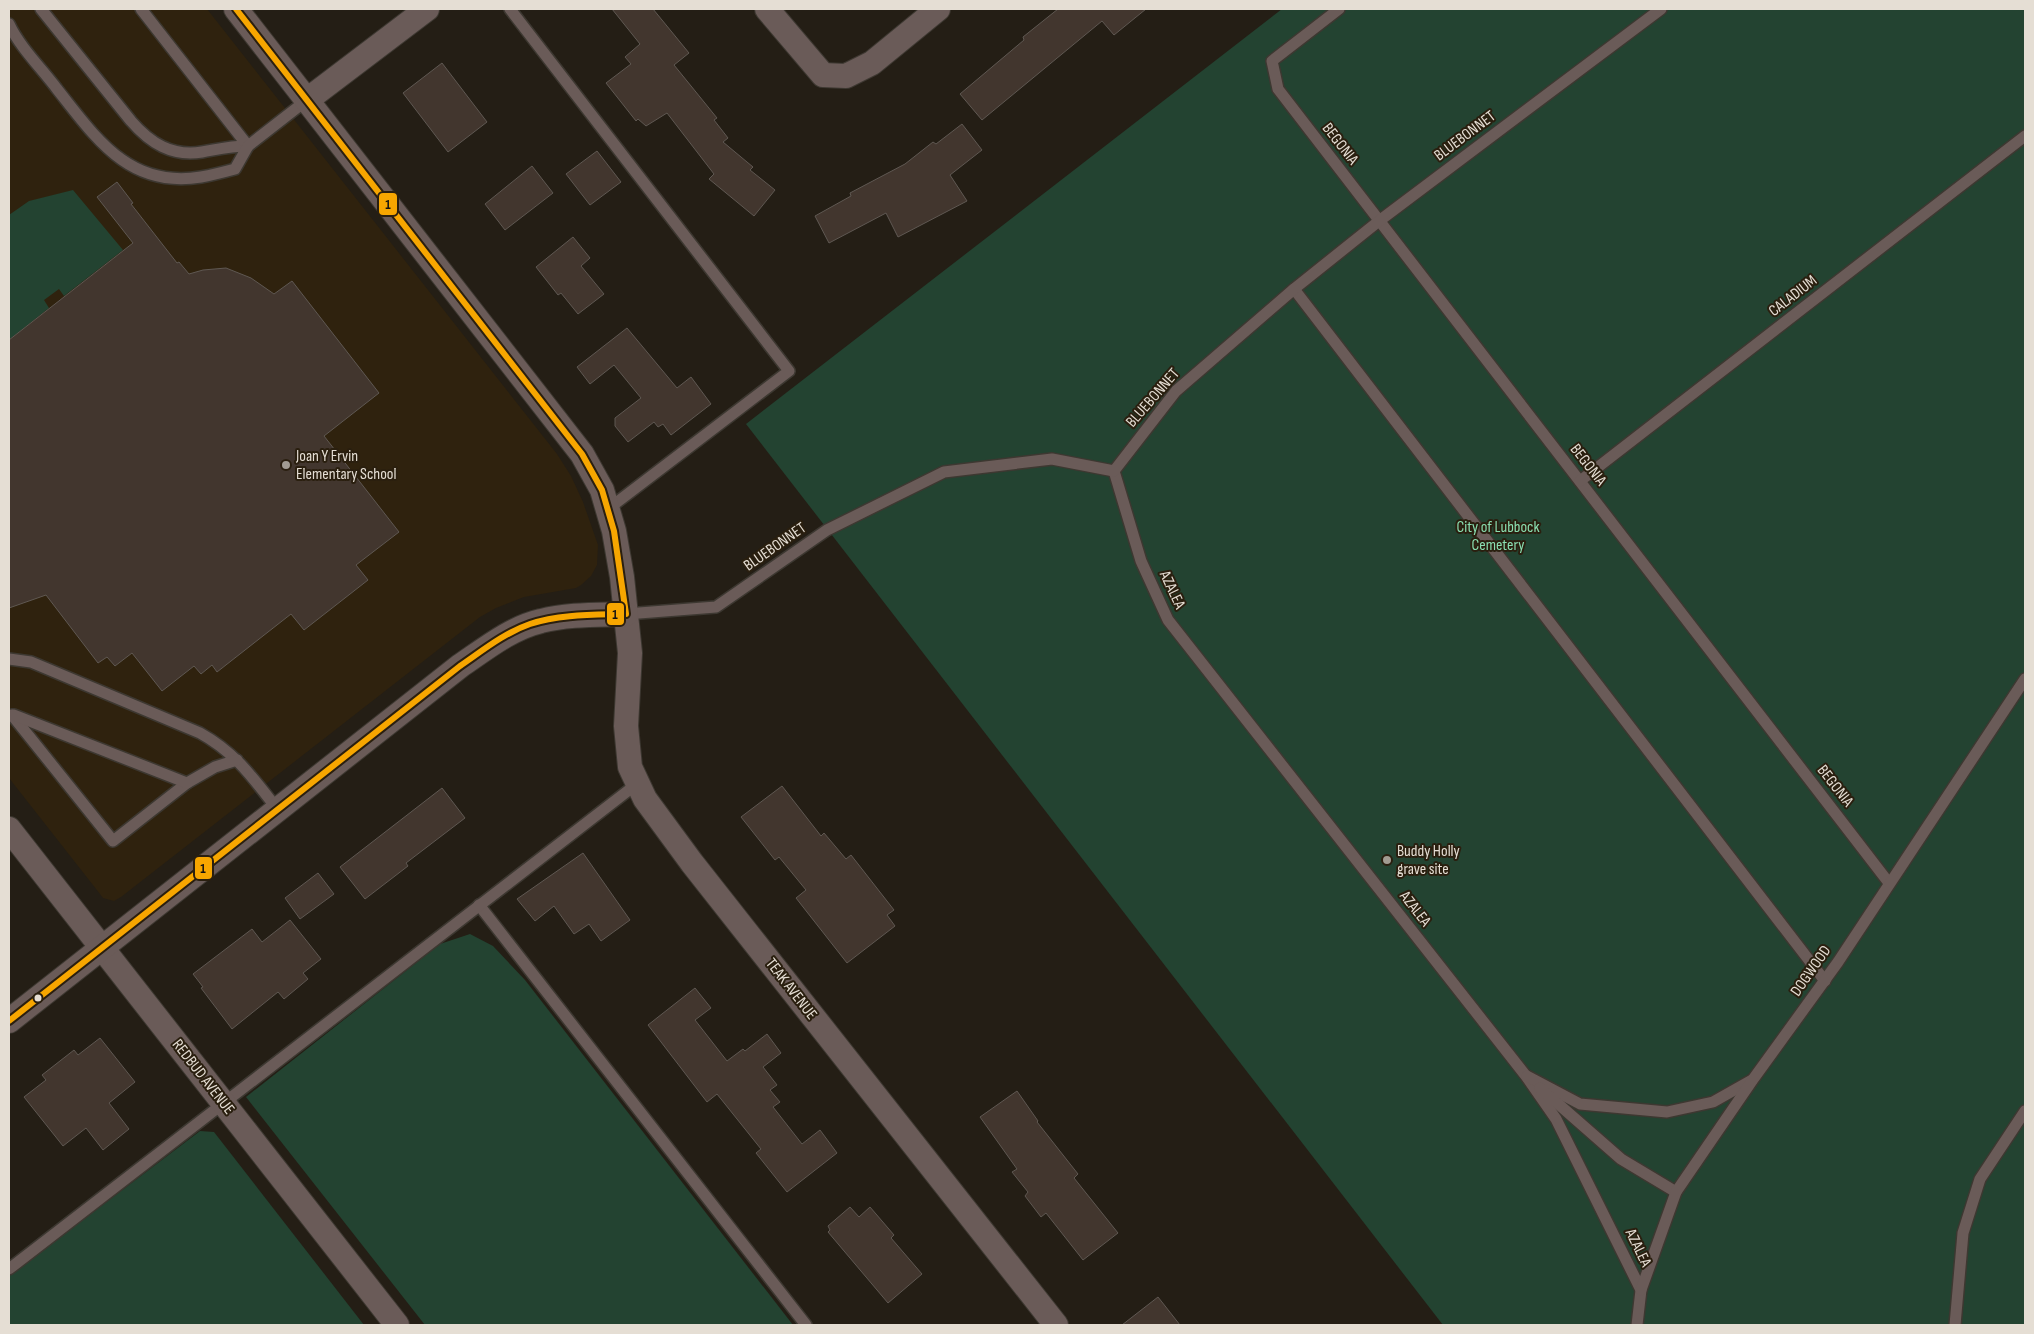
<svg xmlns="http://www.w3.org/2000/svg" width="2034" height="1334" viewBox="0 0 2034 1334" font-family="'Sofia Sans Condensed',sans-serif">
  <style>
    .built { fill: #2f220e }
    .green { fill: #234331 }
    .building { fill: #42362e; stroke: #5f5852 }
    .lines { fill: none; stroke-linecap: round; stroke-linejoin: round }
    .service-casing { stroke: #3d3831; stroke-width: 14 }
    .minor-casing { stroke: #3d3831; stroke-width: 26 }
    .service { stroke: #6a5b58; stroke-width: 11 }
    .minor { stroke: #6a5b58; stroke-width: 24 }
    .bus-1-casing { stroke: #2a1f0f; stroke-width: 10 }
    .bus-1 { stroke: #f7a600; stroke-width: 6 }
    .poi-dot { fill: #a19b91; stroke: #2a1f0f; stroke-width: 2 }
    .bus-dot { fill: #e5ded4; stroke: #2a1f0f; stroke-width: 2 }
    .labels { text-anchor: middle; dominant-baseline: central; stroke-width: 4; stroke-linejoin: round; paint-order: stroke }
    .street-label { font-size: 16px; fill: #e5ded4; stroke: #2a1f0f }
    .poi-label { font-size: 16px; fill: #e5ded4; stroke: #2a1f0f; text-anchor: start }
    .park-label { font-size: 16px; fill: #8adfb1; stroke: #2a1f0f }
    .line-badge { stroke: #2a1f0f; stroke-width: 2 }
    .pale-badge-label { font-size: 14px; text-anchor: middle; font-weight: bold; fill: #111 }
  </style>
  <rect width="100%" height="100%" fill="#241e15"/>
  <path class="built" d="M 9,9 L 207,9 L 557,454 L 571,476 L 583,502 L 598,545 L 597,565 L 591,576 L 581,585 L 576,588 L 524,597 L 496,608 L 480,617 L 121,897 L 114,901 L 103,898 L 100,894 L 9,778 Z"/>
  <g class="green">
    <path d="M 1282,9 L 2025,9 L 2025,1325 L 1443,1325 L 746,424 Z"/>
    <path d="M 73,190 L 123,250 L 64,296 L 59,289 L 44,300 L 49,308 L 9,340 L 9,215 L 29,201 Z"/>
    <path d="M 470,934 L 493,946 L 525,980 L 793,1325 L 425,1325 L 246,1097 L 440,944 Z"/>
    <path d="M 200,1131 L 214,1132 L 364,1325 L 9,1325 L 9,1276 Z"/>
  </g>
  <g class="building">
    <path d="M 612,9 L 653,9 L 689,53 L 674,65 L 717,118 L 714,120 L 728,138 L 723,142 L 753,167 L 750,170 L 775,190 L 754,216 L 709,179 L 714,174 L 667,113 L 646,126 L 638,119 L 636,121 L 606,83 L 631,64 L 625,57 L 640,44 Z"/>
    <path d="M 1058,9 L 1146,9 L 1114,35 L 1102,21 L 982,120 L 960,94 L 1024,40 L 1023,37 Z"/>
    <path d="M 442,63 L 487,122 L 448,152 L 403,93 Z"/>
    <path d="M 962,124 L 982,150 L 950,175 L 967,201 L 898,237 L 886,213 L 829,243 L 815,216 L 851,196 L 850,193 L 905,164 L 933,142 L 936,144 Z"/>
    <path d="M 597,151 L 621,182 L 590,205 L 566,174 Z"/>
    <path d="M 532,166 L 553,193 L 505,230 L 485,204 Z"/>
    <path d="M 117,182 L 133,203 L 131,204 L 177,263 L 179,262 L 189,274 L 203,270 L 226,268 L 251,278 L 274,294 L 292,281 L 379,393 L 324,436 L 399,532 L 356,565 L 368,580 L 304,630 L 291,614 L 217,672 L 212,665 L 201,674 L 194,666 L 162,691 L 132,653 L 115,666 L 107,657 L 98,663 L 46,595 L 9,608 L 9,340 L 133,243 L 97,197 Z"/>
    <path d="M 573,237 L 590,258 L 581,266 L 604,294 L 578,314 L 561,293 L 558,295 L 536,267 Z"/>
    <path d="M 627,328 L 677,388 L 691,377 L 711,404 L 671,435 L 663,424 L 658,427 L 654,422 L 628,442 L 615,426 L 615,418 L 641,398 L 614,365 L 590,384 L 577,367 Z"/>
    <path d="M 782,786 L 821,836 L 824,833 L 846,859 L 851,855 L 894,910 L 887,915 L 895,926 L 847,963 L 796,898 L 806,890 L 779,857 L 775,860 L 741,817 Z"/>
    <path d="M 442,788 L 465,818 L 406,863 L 408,866 L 365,899 L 340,867 Z"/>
    <path d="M 583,853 L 630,920 L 601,941 L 589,924 L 574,934 L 554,906 L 535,921 L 517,899 Z"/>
    <path d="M 318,873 L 334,894 L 300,919 L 285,898 Z"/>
    <path d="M 290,920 L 321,959 L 303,973 L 308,979 L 284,999 L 278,992 L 232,1029 L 201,988 L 203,987 L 193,974 L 252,929 L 262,942 Z"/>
    <path d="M 695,988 L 711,1008 L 695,1020 L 727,1061 L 743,1049 L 745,1051 L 767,1034 L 781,1053 L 763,1067 L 777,1085 L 770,1090 L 780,1102 L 773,1107 L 802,1144 L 820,1130 L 837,1153 L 787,1192 L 756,1153 L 761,1149 L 717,1094 L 707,1102 L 648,1025 Z"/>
    <path d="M 100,1038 L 135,1082 L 109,1103 L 129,1129 L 103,1150 L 86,1128 L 63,1146 L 24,1097 L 46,1080 L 42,1075 L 74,1050 L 78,1055 Z"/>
    <path d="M 1017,1091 L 1038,1121 L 1037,1122 L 1078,1174 L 1074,1178 L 1118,1233 L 1083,1260 L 1046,1213 L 1041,1217 L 1025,1196 L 1028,1192 L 1012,1172 L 1017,1169 L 980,1117 Z"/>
    <path d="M 850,1207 L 859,1217 L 870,1207 L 894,1235 L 891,1238 L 922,1274 L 888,1303 L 828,1232 L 830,1230 L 828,1226 Z"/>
    <path d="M 1158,1297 L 1180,1325 L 1122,1325 Z"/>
  </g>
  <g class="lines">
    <defs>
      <g id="service">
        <path d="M 41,9 L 131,121 C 150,143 172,157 202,152 C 219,149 230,146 248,146"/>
        <path d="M 141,9 L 248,146"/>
        <path d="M 510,9 L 789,371 L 608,509"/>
        <path d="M 1339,9 L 1272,61 L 1278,89 L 1889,883"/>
        <path d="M 9,24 C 19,46 42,69 57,89 C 96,138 129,189 201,177 C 212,175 224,172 235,169 L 248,146 L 307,100"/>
        <path d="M 1294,289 L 1825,981"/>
        <path d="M 1114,471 L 1141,561 L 1168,620 L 1526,1076 L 1556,1119 L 1641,1290 L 1637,1325"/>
        <path d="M 1580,481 L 2025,136"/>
        <path d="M 626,614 L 716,607 L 827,530 L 944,472 L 1052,459 L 1114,471 L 1176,391 L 1294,289 L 1379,221 L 1661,9"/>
        <path d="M 9,659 L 31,662 L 200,733 C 236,753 253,778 278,810"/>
        <path d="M 12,715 L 113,841 L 187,783"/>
        <path d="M 14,715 L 187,783 L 215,767 L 237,760"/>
        <path d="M 479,905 L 806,1325"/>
        <path d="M 1527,1076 L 1580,1104 L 1667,1112 L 1713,1102 L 1752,1080"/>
        <path d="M 1540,1088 L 1621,1159 L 1676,1192"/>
        <path d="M 9,1269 L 638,783"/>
        <path d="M 1641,1290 L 1676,1192 L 1754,1078 L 1838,962 L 2025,679"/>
        <path d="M 1955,1325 L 1963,1233 L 1980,1179 L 2025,1111"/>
      </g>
      <g id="minor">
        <path d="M 236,9 L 582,454 L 602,490 L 614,531 L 622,577 L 630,653 L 626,726 L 630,767 L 645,799 L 692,863 L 1056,1325"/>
        <path d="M 767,9 L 823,75 L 846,76 L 872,63 L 938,9"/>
        <path d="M 307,100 L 427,9"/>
        <path d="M 9,829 L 397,1325"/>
        <path d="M 9,1021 L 460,666 C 485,649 511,628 541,621 C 568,614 598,615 626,614"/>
      </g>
    </defs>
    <use href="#service" class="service-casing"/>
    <use href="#minor" class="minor-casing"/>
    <use href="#service" class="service"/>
    <use href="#minor" class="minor"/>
    <defs>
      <path id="bus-1" d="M 9,1021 L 460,666 C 482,651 504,633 530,624 C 560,614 594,615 626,614 L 614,531 L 602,490 L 582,454 L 236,9"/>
    </defs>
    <use href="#bus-1" class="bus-1-casing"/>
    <use href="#bus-1" class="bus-1"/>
  </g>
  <g class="poi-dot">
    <circle cx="286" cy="465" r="5"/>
    <circle cx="1387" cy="860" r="5"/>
  </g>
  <circle class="bus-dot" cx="38" cy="998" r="4.5"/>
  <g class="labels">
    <g class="street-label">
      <text transform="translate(1465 136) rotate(-37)">BLUEBONNET</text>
      <text transform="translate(1340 144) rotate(52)">BEGONIA</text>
      <text transform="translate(1793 296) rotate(-38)">CALADIUM</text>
      <text transform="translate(1153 398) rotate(-49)">BLUEBONNET</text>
      <text transform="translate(1588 465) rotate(52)">BEGONIA</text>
      <text transform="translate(775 547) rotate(-35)">BLUEBONNET</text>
      <text transform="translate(1172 590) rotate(65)">AZALEA</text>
      <text transform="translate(1835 786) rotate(52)">BEGONIA</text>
      <text transform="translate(1415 909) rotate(52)">AZALEA</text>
      <text transform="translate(1811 971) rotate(-55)">DOGWOOD</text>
      <text transform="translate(791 989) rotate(52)">TEAK AVENUE</text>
      <text transform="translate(203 1077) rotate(52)">REDBUD AVENUE</text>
      <text transform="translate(1638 1248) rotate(64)">AZALEA</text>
    </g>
    <g class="poi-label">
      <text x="296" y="456">Joan Y Ervin<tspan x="296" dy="18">Elementary School</tspan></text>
      <text x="1397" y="851">Buddy Holly<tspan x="1397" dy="18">grave site</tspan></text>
    </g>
    <g class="park-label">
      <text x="1498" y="527">City of Lubbock<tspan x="1498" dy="18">Cemetery</tspan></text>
    </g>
  </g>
  <g class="line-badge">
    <rect x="378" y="192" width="20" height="24" rx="5" fill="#f7a600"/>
    <rect x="606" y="602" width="19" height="24" rx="5" fill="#f7a600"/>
    <rect x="194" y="856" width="19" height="24" rx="5" fill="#f7a600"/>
  </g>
  <g class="pale-badge-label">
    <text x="388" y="209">1</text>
    <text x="615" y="619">1</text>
    <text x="203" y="873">1</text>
  </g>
  <rect width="2034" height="1334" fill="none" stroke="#e5ded4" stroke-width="20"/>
</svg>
